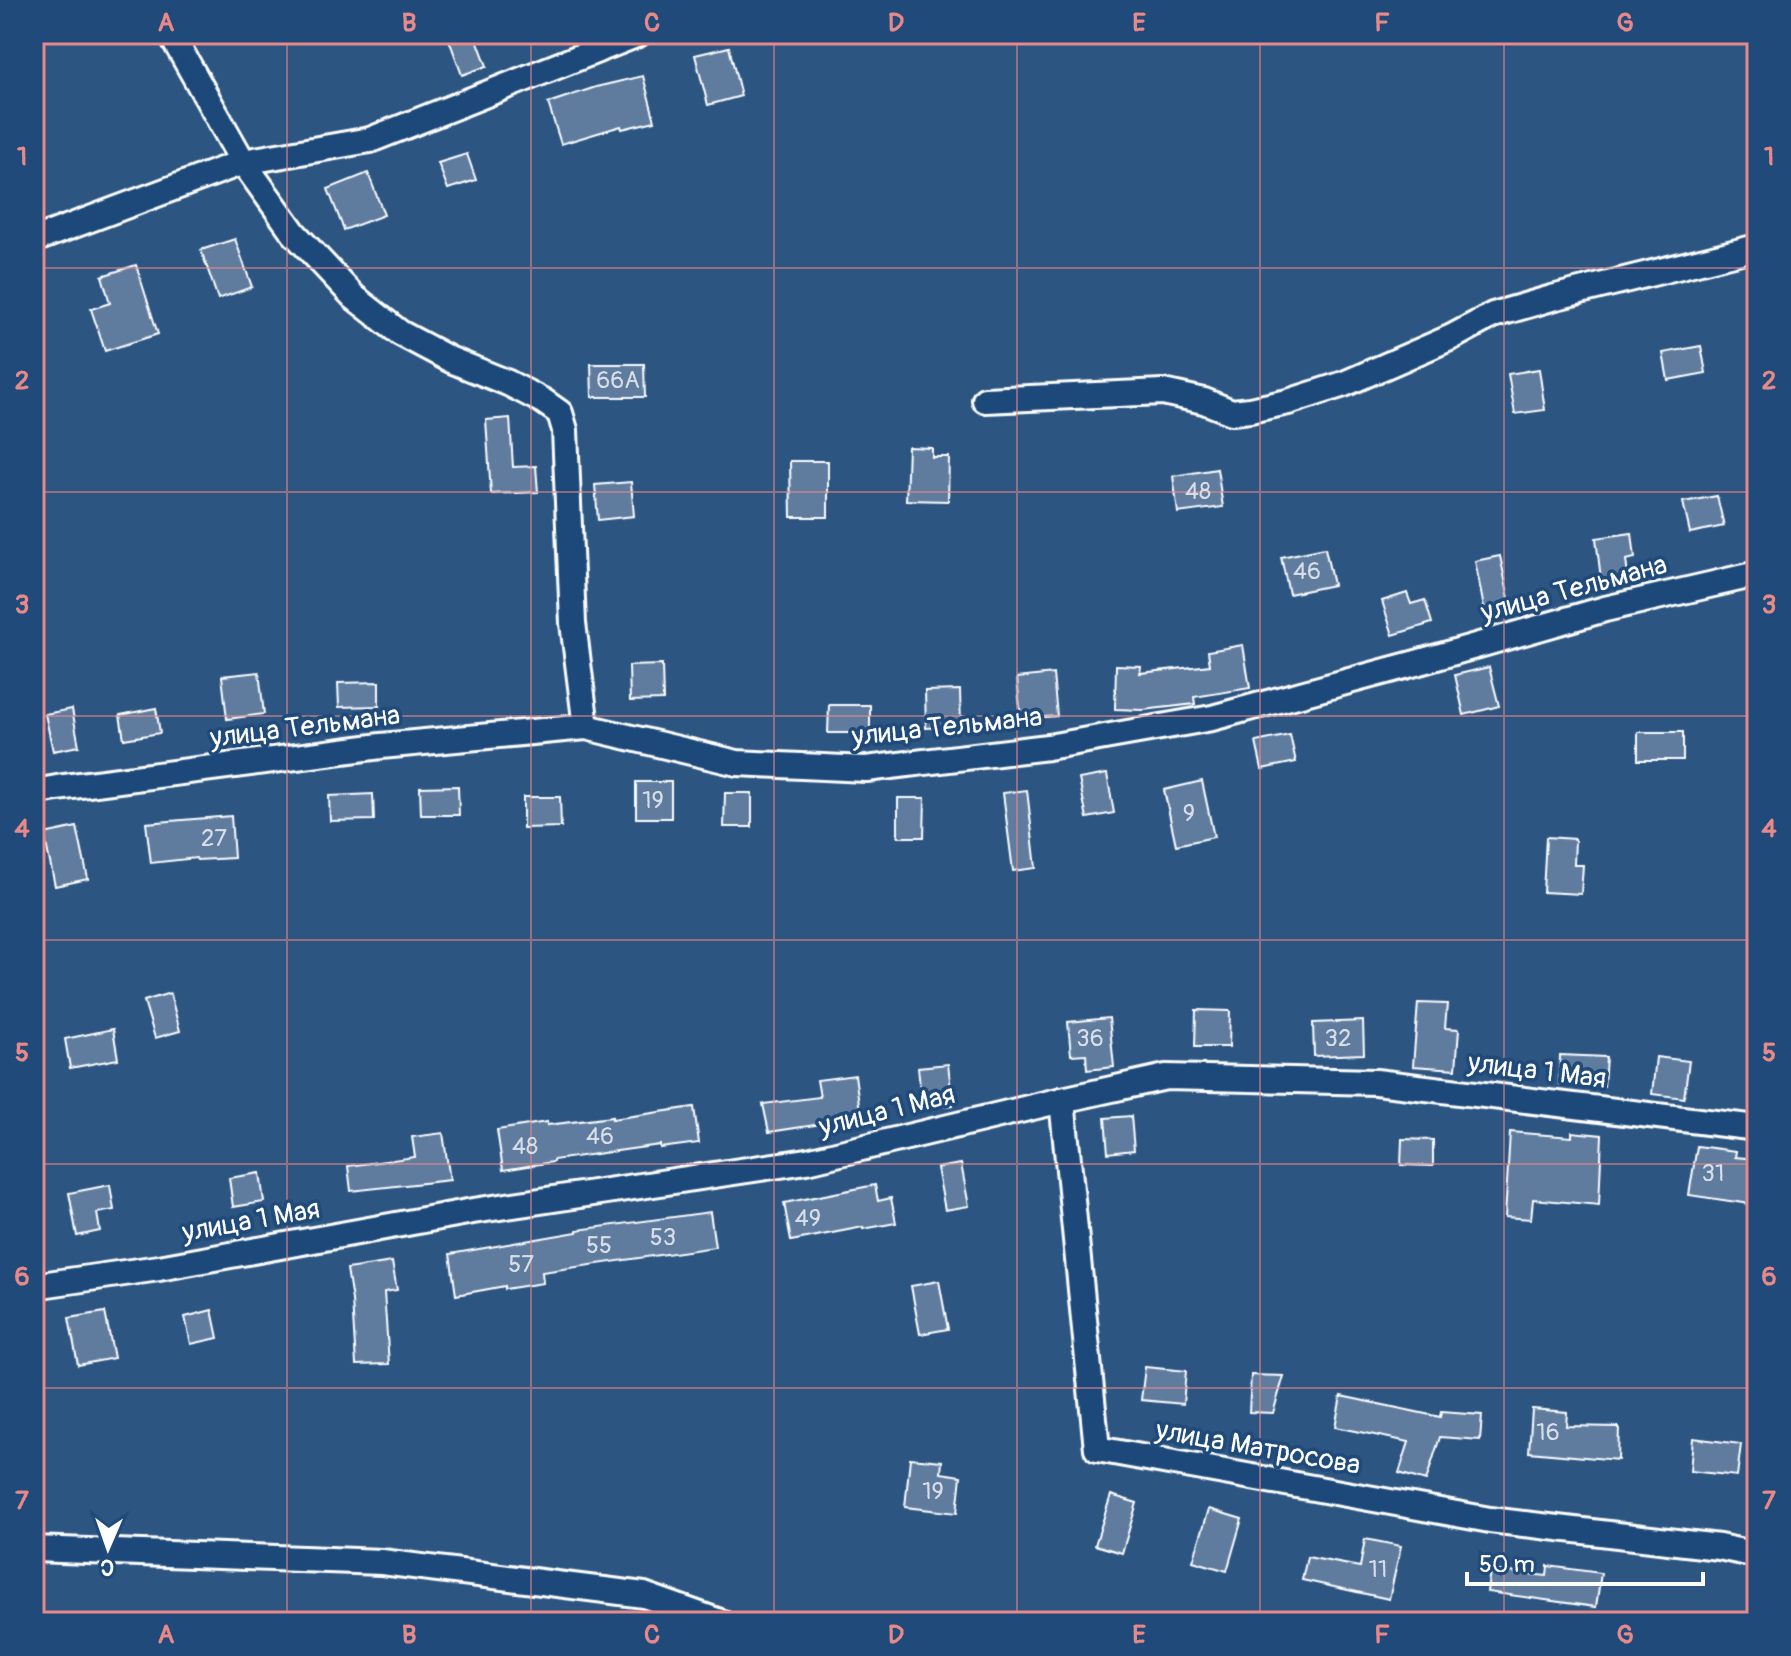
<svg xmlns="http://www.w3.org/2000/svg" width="1791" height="1656" viewBox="0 0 1791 1656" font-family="Pangolin,sans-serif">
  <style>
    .building { fill: #5e7c9f; stroke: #fff; stroke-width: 2 }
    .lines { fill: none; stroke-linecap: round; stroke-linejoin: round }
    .minor-casing { stroke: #fff; stroke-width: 30 }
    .minor { stroke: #1f4a7a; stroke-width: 24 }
    .grid { fill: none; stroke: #e88989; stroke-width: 2; stroke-opacity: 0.55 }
    .labels { text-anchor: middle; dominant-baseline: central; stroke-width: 7; stroke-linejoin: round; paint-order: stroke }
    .number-label { font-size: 24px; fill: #d7dee7 }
    .street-label { font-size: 28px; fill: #fff; stroke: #1f4a7a }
    .neatline { fill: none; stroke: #e88989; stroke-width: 3 }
    .grid-label { font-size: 26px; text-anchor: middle; font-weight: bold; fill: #e88989 }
  </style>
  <rect width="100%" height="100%" fill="#2c5582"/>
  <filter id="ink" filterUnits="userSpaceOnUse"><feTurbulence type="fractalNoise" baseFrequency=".0125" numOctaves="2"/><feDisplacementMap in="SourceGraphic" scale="16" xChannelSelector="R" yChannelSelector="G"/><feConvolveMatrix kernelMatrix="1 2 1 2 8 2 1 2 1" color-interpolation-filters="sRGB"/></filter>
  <g filter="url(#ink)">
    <g class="building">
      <path d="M 447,34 L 475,34 L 487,66 L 462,75 Z"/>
      <path d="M 729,47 L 741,96 L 708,105 L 695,55 Z"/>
      <path d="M 643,76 L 655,121 L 622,129 L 621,126 L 561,144 L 548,103 L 596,87 Z"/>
      <path d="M 467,154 L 476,180 L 448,189 L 438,163 Z"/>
      <path d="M 368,173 L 384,215 L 344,230 L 328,189 Z"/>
      <path d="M 235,239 L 252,287 L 218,299 L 201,250 Z"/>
      <path d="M 136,265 L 158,334 L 105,351 L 91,309 L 110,303 L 102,276 Z"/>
      <path d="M 1701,346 L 1706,373 L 1668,380 L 1663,353 Z"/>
      <path d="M 591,364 L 644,364 L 645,397 L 592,397 Z"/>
      <path d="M 1539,369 L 1545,410 L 1515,414 L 1508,374 Z"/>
      <path d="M 510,418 L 513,467 L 536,466 L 538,492 L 491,494 L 486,420 Z"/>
      <path d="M 908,447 L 932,448 L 932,457 L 949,457 L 948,501 L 906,500 Z"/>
      <path d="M 790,461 L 828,461 L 828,517 L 791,517 Z"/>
      <path d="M 1217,469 L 1223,507 L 1178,513 L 1173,476 Z"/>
      <path d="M 631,482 L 634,516 L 598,520 L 595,485 Z"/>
      <path d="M 1717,496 L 1724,526 L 1690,533 L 1683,502 Z"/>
      <path d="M 1632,533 L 1635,558 L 1626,560 L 1629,584 L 1602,587 L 1596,538 Z"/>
      <path d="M 1325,548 L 1333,585 L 1289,594 L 1281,557 Z"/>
      <path d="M 1500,556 L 1510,603 L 1484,608 L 1475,561 Z"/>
      <path d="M 1407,593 L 1411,604 L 1425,600 L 1432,623 L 1393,635 L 1382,601 Z"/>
      <path d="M 1243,645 L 1250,688 L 1194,697 L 1195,704 L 1143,710 L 1115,709 L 1116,665 L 1141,666 L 1140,673 L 1210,665 L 1208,651 Z"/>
      <path d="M 662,665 L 663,700 L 630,701 L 629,666 Z"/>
      <path d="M 1489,667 L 1499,706 L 1464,715 L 1455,675 Z"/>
      <path d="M 259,672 L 264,714 L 227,719 L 222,676 Z"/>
      <path d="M 1053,674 L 1057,716 L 1021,719 L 1017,678 Z"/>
      <path d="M 379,682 L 379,706 L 339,707 L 338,683 Z"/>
      <path d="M 960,690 L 961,726 L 926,728 L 925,691 Z"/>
      <path d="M 829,705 L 870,705 L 870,733 L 828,733 Z"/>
      <path d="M 156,708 L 160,733 L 124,739 L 120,715 Z"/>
      <path d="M 72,709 L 79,746 L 53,751 L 45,714 Z"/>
      <rect x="1638" y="732" width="45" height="28"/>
      <path d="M 1290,735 L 1296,762 L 1262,769 L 1256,742 Z"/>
      <path d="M 1107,774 L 1114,813 L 1087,818 L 1079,779 Z"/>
      <path d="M 1202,781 L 1214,837 L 1176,845 L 1164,790 Z"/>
      <rect x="636" y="782" width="35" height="36"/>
      <path d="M 458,786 L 459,815 L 421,815 L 420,787 Z"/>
      <path d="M 1027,790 L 1036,868 L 1013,871 L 1003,793 Z"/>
      <path d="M 725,793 L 752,793 L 752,827 L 724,827 Z"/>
      <path d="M 373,794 L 374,820 L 330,821 L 329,796 Z"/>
      <path d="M 523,797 L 560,797 L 561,827 L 523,828 Z"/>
      <path d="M 898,798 L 925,798 L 924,837 L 898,837 Z"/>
      <path d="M 231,816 L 234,858 L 197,860 L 196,858 L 151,863 L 146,823 Z"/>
      <path d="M 77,827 L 88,879 L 55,886 L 44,834 Z"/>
      <path d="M 1546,837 L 1575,839 L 1574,865 L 1583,865 L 1581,894 L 1543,892 Z"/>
      <path d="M 170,993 L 180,1031 L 155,1038 L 144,1001 Z"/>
      <path d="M 1418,1003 L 1447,1004 L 1445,1028 L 1459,1029 L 1456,1069 L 1413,1066 Z"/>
      <path d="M 1196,1010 L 1230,1011 L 1229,1047 L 1195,1047 Z"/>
      <path d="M 1109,1018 L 1114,1067 L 1087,1070 L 1086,1054 L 1071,1055 L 1068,1022 Z"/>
      <path d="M 1363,1021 L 1364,1054 L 1314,1056 L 1313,1023 Z"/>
      <path d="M 113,1029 L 118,1059 L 70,1068 L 65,1039 Z"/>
      <path d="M 1560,1055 L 1606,1057 L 1604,1086 L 1559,1084 Z"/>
      <path d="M 1656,1057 L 1689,1061 L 1684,1098 L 1652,1094 Z"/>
      <path d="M 948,1064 L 953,1105 L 922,1108 L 918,1067 Z"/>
      <path d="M 855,1075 L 861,1118 L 769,1132 L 763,1104 L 820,1097 L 817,1080 Z"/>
      <path d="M 694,1107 L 699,1143 L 660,1148 L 660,1145 L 553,1160 L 553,1162 L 503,1170 L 497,1130 L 547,1122 L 547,1125 L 612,1117 L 612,1119 Z"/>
      <path d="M 1131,1116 L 1134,1150 L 1108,1153 L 1105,1118 Z"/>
      <path d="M 1510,1132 L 1572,1137 L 1572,1132 L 1602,1135 L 1599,1205 L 1533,1199 L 1531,1219 L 1505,1217 Z"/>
      <path d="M 443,1133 L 450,1180 L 351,1191 L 348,1166 L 415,1157 L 412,1137 Z"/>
      <path d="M 1402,1139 L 1433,1140 L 1433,1166 L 1401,1165 Z"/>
      <path d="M 1697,1146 L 1736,1151 L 1735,1157 L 1757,1159 L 1757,1205 L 1689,1195 Z"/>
      <path d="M 961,1164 L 969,1206 L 945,1210 L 937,1168 Z"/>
      <path d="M 260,1173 L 264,1202 L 233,1207 L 229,1178 Z"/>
      <path d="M 110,1185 L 114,1210 L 97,1213 L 100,1231 L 77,1236 L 69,1193 Z"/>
      <path d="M 875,1185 L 878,1201 L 891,1198 L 896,1223 L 863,1229 L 863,1227 L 791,1241 L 784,1203 Z"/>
      <path d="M 710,1212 L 715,1247 L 542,1272 L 543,1283 L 505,1289 L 505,1286 L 456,1295 L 450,1254 L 577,1232 L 577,1230 Z"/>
      <path d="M 392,1262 L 397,1290 L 384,1292 L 389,1364 L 356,1365 L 352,1300 L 347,1269 Z"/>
      <path d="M 939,1281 L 948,1329 L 920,1334 L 911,1286 Z"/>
      <path d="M 212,1310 L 218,1338 L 191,1344 L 185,1317 Z"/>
      <path d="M 105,1312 L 114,1358 L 78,1365 L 69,1318 Z"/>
      <path d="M 1145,1367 L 1186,1371 L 1183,1404 L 1141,1400 Z"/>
      <path d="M 1251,1375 L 1284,1376 L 1273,1413 L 1249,1412 Z"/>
      <path d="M 1341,1396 L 1440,1417 L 1441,1412 L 1482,1415 L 1480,1440 L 1440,1437 L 1426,1481 L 1399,1473 L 1409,1442 L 1335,1427 Z"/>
      <path d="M 1532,1409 L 1567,1412 L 1566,1426 L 1619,1427 L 1618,1460 L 1529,1452 Z"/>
      <path d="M 1693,1438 L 1741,1444 L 1737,1476 L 1690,1471 Z"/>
      <path d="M 910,1458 L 942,1461 L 941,1473 L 961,1476 L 957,1513 L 905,1507 Z"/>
      <path d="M 1111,1495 L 1137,1503 L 1122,1553 L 1095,1545 Z"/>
      <path d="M 1209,1509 L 1242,1519 L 1227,1571 L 1193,1561 Z"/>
      <path d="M 1365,1539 L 1401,1546 L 1389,1599 L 1302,1580 L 1307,1557 L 1360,1567 Z"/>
      <path d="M 1548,1566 L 1601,1573 L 1596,1607 L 1487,1592 L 1490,1570 L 1547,1576 Z"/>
    </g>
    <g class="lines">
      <defs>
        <g id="minor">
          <path d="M 171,34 L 243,162 L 294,233 L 354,297 L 400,333 L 451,360 L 508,383 L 543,401 L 560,413 L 565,430 L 573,623 L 586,727"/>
          <path d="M 34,240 L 243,162 L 370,140 L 638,34"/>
          <path d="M 985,400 L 1163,392 L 1204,401 L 1232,412 L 1250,410 L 1288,402 L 1344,384 L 1452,337 L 1493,315 L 1552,298 L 1757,247"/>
          <path d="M 34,792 L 57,788 L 381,746 L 586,727 L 737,763 L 866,769 L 1048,747 L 1212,718 L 1416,663 L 1605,609 L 1757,574"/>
          <path d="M 1062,1100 L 1097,1449 L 1490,1520 L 1719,1547 L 1757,1555"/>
          <path d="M 34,1286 L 159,1268 L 473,1211 L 807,1161 L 1062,1100 L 1166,1077 L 1376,1082 L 1757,1128"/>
          <path d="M 34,1549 L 382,1562 L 644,1595 L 720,1622"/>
        </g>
      </defs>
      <use href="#minor" class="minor-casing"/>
      <use href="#minor" class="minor"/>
    </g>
  </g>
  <path class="grid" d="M 287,34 L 287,1622M 531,34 L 531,1622M 774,34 L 774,1622M 1017,34 L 1017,1622M 1260,34 L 1260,1622M 1504,34 L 1504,1622M 34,268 L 1757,268M 34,492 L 1757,492M 34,716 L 1757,716M 34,940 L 1757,940M 34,1164 L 1757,1164M 34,1388 L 1757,1388"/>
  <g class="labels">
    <g class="number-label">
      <text x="618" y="380">66А</text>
      <text x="1198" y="491">48</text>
      <text x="1307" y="571">46</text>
      <text x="653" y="800">19</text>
      <text x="1189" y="813">9</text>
      <text x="214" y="838">27</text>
      <text x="1090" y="1038">36</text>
      <text x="1338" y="1038">32</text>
      <text x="600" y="1136">46</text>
      <text x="525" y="1146">48</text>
      <text x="1713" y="1173">31</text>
      <text x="808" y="1218">49</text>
      <text x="663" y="1237">53</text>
      <text x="599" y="1245">55</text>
      <text x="521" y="1264">57</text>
      <text x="1548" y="1432">16</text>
      <text x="933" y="1491">19</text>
      <text x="1378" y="1569">11</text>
    </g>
    <g class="street-label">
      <text transform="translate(1574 589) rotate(-15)">улица Тельмана</text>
      <text transform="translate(305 727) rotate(-7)">улица Тельмана</text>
      <text transform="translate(947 727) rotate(-6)">улица Тельмана</text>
      <text transform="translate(1537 1071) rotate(7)">улица 1 Мая</text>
      <text transform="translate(887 1111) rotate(-14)">улица 1 Мая</text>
      <text transform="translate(251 1221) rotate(-10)">улица 1 Мая</text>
      <text transform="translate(1258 1448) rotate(10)">улица Матросова</text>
    </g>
  </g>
  <rect width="1791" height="1656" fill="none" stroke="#1f4a7a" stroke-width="88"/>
  <g transform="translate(108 1548) rotate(182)" stroke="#1f4a7a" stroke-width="6" paint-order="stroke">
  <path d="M0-6L14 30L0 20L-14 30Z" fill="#ffffff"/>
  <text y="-12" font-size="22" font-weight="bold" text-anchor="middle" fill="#ffffff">С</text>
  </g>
  <path d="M1467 1572v12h236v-12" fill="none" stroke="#ffffff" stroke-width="4"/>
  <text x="1479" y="1572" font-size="24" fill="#ffffff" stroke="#1f4a7a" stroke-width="6" paint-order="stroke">50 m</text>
  <rect x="44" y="44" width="1703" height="1568" class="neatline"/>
  <g class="grid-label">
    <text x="166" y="31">A</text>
    <text x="409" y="31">B</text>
    <text x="652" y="31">C</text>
    <text x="896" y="31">D</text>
    <text x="1139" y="31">E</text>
    <text x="1382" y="31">F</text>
    <text x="1625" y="31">G</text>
    <text x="22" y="165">1</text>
    <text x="1769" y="165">1</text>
    <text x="22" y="389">2</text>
    <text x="1769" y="389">2</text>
    <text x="22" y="613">3</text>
    <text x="1769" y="613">3</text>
    <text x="22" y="837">4</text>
    <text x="1769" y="837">4</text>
    <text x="22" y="1061">5</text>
    <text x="1769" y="1061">5</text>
    <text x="22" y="1285">6</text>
    <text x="1769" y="1285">6</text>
    <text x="22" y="1509">7</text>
    <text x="1769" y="1509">7</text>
    <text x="166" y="1643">A</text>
    <text x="409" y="1643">B</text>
    <text x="652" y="1643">C</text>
    <text x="896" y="1643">D</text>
    <text x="1139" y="1643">E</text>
    <text x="1382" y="1643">F</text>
    <text x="1625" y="1643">G</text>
  </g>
</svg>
